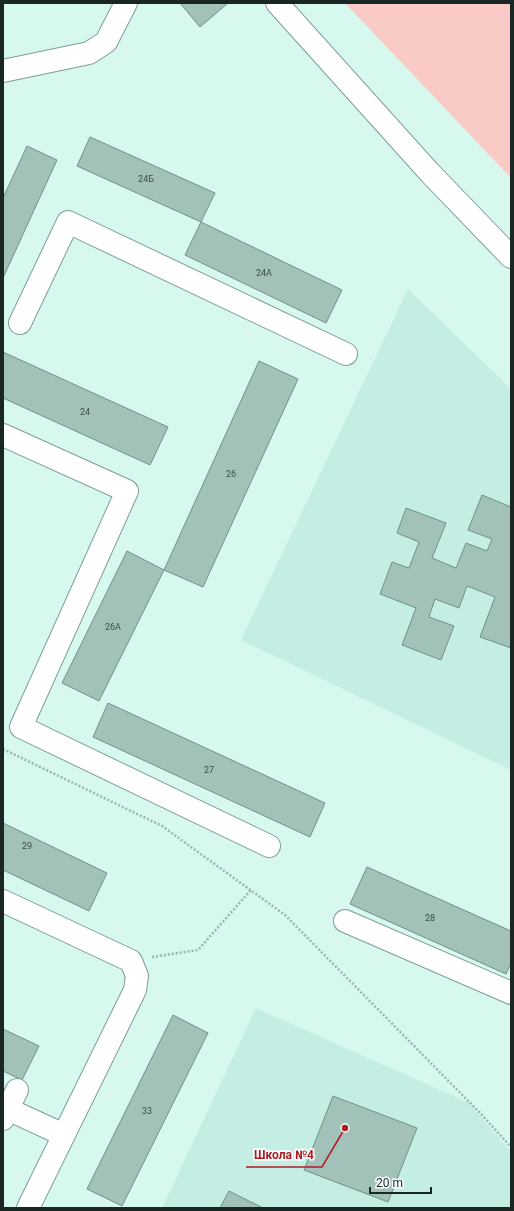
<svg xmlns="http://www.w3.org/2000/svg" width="514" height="1211" viewBox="0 0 514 1211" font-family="Roboto,sans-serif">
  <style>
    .built { fill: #c4eee3 }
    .green { fill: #facbc6 }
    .building { fill: #a2c2b9; stroke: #729088 }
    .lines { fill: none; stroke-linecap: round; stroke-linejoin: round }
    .minor-casing { stroke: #7e9e95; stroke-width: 24 }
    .path { stroke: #9ab5ae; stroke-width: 2.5; stroke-dasharray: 2 2; stroke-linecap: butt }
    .minor { stroke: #fff; stroke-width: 22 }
    .labels { text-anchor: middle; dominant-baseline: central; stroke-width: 3.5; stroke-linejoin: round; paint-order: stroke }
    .number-label { font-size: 9px; fill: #3c4d48 }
    .leader { fill: none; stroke: #ae1b23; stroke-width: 1.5 }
    .callout-dot { fill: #ae1b23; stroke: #f8fffd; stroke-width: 1.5 }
    .callout-label { font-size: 12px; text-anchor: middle; font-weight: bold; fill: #ae1b23; stroke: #f8fffd; stroke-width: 3.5; stroke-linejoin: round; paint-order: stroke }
  </style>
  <rect width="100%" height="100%" fill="#d7f8ef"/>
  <g class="built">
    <path d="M 408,289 L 511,389 L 511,770 L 241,640 Z"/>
    <path d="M 256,1008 L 469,1103 L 511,1152 L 511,1208 L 162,1208 Z"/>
  </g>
  <path class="green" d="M 345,3 L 511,3 L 511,178 Z"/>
  <g class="building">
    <path d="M 180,3 L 228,3 L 200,27 Z"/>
    <path d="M 90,137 L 215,193 L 201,222 L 77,166 Z"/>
    <path d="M 27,146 L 57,160 L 3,278 L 3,198 Z"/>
    <path d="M 201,222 L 342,290 L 326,323 L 185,255 Z"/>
    <path d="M 3,352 L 168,427 L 150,465 L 3,398 Z"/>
    <path d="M 259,361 L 298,379 L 203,587 L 164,570 Z"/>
    <path d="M 482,495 L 511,507 L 511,648 L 480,637 L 495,597 L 467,586 L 459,608 L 435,599 L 429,617 L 454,626 L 441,660 L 402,645 L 416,608 L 380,594 L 392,562 L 409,568 L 419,542 L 397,533 L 406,508 L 446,523 L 432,558 L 456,568 L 466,543 L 487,551 L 492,539 L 468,530 Z"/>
    <path d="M 127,551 L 164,570 L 99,701 L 62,683 Z"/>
    <path d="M 108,703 L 325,803 L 310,837 L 93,737 Z"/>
    <path d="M 3,823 L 107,873 L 89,911 L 3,870 Z"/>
    <path d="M 367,867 L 511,931 L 511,963 L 506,974 L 350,904 Z"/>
    <path d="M 173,1015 L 208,1033 L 122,1206 L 87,1189 Z"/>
    <path d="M 3,1029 L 39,1046 L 22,1080 L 3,1071 Z"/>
    <path d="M 333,1096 L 417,1128 L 388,1202 L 304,1170 Z"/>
    <path d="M 229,1191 L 263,1208 L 220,1208 Z"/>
  </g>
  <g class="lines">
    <defs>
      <g id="minor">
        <path d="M 277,3 L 430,173 L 511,257"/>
        <path d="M 3,71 L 89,53 L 106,42 L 126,3"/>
        <path d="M 20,323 L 68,222 L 346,354"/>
        <path d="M 3,435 L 127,491 L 21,727 L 269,846"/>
        <path d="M 3,901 L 131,961 L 137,976 L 135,990 L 28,1208"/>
        <path d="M 345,921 L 511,993"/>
        <path d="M 3,1107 L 64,1135"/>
        <path d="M 3,1119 L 17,1090"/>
      </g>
    </defs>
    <use href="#minor" class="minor-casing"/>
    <g class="path">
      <path d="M 3,749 L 162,826 L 285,915 L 482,1115 L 511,1147"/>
      <path d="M 152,957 L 198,950 L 251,890"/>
    </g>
    <use href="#minor" class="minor"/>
  </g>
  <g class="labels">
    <g class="number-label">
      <text x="146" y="179">24Б</text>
      <text x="264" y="273">24А</text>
      <text x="85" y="412">24</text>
      <text x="231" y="474">26</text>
      <text x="113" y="627">26А</text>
      <text x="209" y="770">27</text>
      <text x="27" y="846">29</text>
      <text x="430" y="918">28</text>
      <text x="147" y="1111">33</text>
    </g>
  </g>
  <path class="leader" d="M345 1128L322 1167H246"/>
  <circle class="callout-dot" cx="345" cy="1128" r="4"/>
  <g class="callout-label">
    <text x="284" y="1159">Школа №4</text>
  </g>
  <rect width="514" height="1211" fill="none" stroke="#1a2623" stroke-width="8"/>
  <path d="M370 1187v6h61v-6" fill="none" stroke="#1a2623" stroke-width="2"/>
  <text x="376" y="1187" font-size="12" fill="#1a2623" stroke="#f8fffd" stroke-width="3" paint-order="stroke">20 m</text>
</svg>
